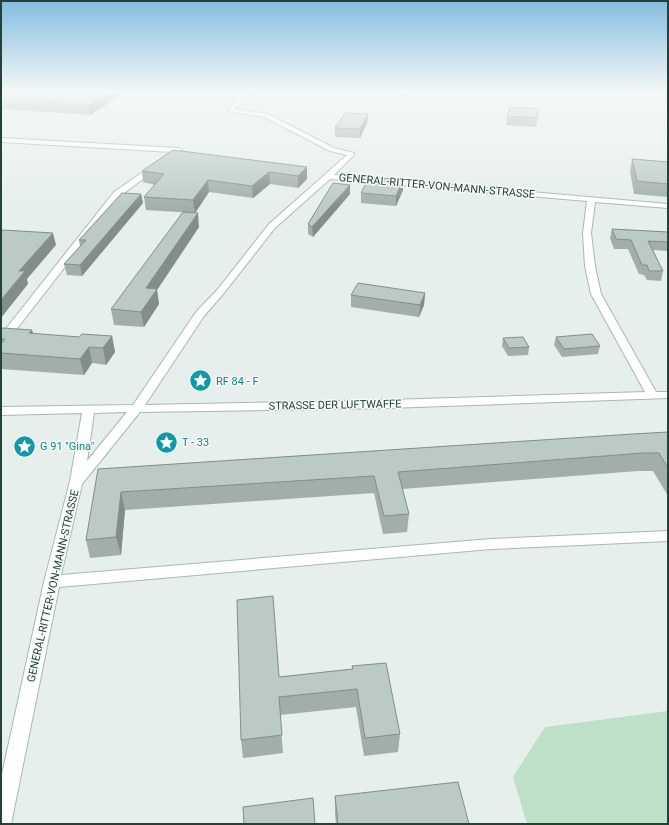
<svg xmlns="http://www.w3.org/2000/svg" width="669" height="825" viewBox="0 0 669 825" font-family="Roboto,sans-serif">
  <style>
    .green { fill: #bfe0c8 }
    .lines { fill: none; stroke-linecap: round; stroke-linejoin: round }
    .minor-casing { stroke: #a8b8b2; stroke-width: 2 }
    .minor { fill: #fff; fill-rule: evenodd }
    .wall { fill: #a1aea9 }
    .shaded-wall { fill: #838d89 }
    .building { fill: #bbcac4; stroke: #838d89 }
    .labels { text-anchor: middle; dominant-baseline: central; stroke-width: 3; stroke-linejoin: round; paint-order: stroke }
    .street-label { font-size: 11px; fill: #24423a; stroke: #f7fbf9 }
    .culture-label { font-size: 11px; fill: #0d838f; stroke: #f7fbf9; text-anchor: start }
  </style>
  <rect width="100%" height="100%" fill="#e6efeb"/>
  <path class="green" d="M 668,711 L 668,824 L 527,824 L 513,777 L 545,727 Z"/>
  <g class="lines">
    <defs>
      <g id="minor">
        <path d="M 244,93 L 251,93 L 235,109 L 268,114 L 334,148 L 354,153 L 354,155 L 334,175 L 668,204 L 668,208 L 595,202 L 591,233 L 595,266 L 601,294 L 656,392 L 668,392 L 668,398 L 388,408 L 140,412 L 82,484 L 61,575 L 491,539 L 668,531 L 668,541 L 491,549 L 59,587 L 11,824 L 1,824 L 1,779 L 44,582 L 70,481 L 82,413 L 1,415 L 1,407 L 133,405 L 196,312 L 218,289 L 269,224 L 347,155 L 330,151 L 264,117 L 228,111 L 228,109 ZM 330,179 L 587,201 L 583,233 L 585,266 L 591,294 L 645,392 L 388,400 L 145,405 L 204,316 L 224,293 L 275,228 ZM 127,412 L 87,461 L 94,413 Z"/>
        <path d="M 1,138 L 179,148 L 182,150 L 120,196 L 5,344 L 1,345 L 1,335 L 114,192 L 172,152 L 1,142 Z"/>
      </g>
    </defs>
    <use href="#minor" class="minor-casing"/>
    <use href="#minor" class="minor"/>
  </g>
  <g class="wall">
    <path d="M 1,93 L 119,96 L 90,115 L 1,109 Z"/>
    <path d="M 390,93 L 416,93 L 405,97 Z"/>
    <path d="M 539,109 L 536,127 L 506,125 L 507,116 Z"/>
    <path d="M 368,114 L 367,123 L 360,138 L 335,137 L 335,128 Z"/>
    <path d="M 632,159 L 668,162 L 668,197 L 634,194 L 630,171 Z"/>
    <path d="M 307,167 L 307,179 L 298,188 L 270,184 L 253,198 L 209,192 L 195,213 L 146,210 L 144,197 L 155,185 L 143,182 L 142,171 Z"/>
    <path d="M 403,180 L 403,190 L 396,206 L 361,203 L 361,193 Z"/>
    <path d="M 350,185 L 350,194 L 313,237 L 308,234 L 308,224 Z"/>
    <path d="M 141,194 L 143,203 L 82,276 L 67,275 L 64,264 L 80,246 L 79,240 Z"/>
    <path d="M 199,227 L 157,290 L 159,304 L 144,327 L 114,325 L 111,309 Z"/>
    <path d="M 612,229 L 668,232 L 668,251 L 653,250 L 663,271 L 661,281 L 647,280 L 644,275 L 639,274 L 628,249 L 614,249 L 610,238 Z"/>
    <path d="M 425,293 L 424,305 L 419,317 L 351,307 L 351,295 Z"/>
    <path d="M 1,329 L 32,330 L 33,334 L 79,337 L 112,336 L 115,352 L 106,365 L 92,363 L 84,375 L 1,369 Z"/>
    <path d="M 556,337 L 600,346 L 598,354 L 562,357 L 554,345 Z"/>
    <path d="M 503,338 L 529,347 L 528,355 L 508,356 L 502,346 Z"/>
    <path d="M 668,432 L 668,496 L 653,471 L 638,471 L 402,489 L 409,514 L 407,532 L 383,534 L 374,493 L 125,510 L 121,555 L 90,558 L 86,540 L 98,469 Z"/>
    <path d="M 352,666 L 400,734 L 398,752 L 364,756 L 356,707 L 280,715 L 283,753 L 243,758 L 241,740 L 279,677 L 352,669 Z"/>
    <path d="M 335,796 L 469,824 L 336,824 L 335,813 Z"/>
  </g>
  <g class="shaded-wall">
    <path d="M 108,93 L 119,93 L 119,96 L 90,115 L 88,106 Z"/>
    <path d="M 405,93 L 416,93 L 405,97 Z"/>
    <path d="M 368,114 L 367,123 L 360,138 L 360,129 Z"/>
    <path d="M 307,167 L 307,179 L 298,188 L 298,176 Z"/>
    <path d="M 269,172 L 270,184 L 253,198 L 252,186 Z"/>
    <path d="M 208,180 L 209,192 L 195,213 L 193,200 Z"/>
    <path d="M 403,180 L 403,190 L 396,206 L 396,196 Z"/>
    <path d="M 350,185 L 350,194 L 313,237 L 312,227 Z"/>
    <path d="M 141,194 L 143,203 L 82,276 L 80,265 Z"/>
    <path d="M 198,213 L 199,227 L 157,290 L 159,304 L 144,327 L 141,312 L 146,288 Z"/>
    <path d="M 53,233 L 56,245 L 27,279 L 28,284 L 1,318 L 1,300 L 19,271 Z"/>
    <path d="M 425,293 L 424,305 L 419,317 L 420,305 Z"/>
    <path d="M 32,330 L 36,346 L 29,333 Z"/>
    <path d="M 112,336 L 115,352 L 106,365 L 103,348 Z"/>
    <path d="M 89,347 L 92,363 L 84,375 L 80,359 Z"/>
    <path d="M 121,492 L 125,510 L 121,555 L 116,537 Z"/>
  </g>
  <g class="building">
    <path d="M 1,93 L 108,93 L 88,106 L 1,99 Z"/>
    <path d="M 510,107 L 539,109 L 537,118 L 507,116 Z"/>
    <path d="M 345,113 L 368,114 L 360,129 L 335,128 Z"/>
    <path d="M 173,150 L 307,167 L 298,176 L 269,172 L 252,186 L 208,180 L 193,200 L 144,197 L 164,174 L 142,171 Z"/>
    <path d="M 632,159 L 668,162 L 668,184 L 637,181 Z"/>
    <path d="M 369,177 L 403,180 L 396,196 L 361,193 Z"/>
    <path d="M 333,183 L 350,185 L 312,227 L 308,224 Z"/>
    <path d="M 122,193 L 141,194 L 80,265 L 64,264 L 86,240 L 79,240 Z"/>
    <path d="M 183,212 L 198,213 L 146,288 L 157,289 L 141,312 L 111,309 Z"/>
    <path d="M 612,229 L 668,232 L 668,242 L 648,241 L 663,271 L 649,271 L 647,265 L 642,265 L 631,240 L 616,239 Z"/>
    <path d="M 3,230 L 53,233 L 19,271 L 25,271 L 1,300 L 1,232 Z"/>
    <path d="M 358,283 L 425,293 L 420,305 L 351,295 Z"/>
    <path d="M 3,328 L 32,330 L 29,333 L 79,337 L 82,334 L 112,336 L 103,348 L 89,347 L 80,359 L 1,353 L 1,344 L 5,339 L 1,339 L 1,329 Z"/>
    <path d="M 592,334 L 600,346 L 564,349 L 556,337 Z"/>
    <path d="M 523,337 L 529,347 L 509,348 L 503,338 Z"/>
    <path d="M 668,432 L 668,468 L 659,453 L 643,453 L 398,472 L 409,514 L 384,516 L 374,476 L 121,492 L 116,537 L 86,540 L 98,469 L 633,434 Z"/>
    <path d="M 273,596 L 279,677 L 353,669 L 352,666 L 386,663 L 400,734 L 365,738 L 357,689 L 279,697 L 282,735 L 241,740 L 237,600 Z"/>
    <path d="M 458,782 L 469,824 L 338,824 L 335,796 Z"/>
    <path d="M 313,798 L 315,824 L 244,824 L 243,807 Z"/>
  </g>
  <linearGradient id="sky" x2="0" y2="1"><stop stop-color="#84bce0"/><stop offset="0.44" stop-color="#f4f8f6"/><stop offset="1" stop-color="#f4f8f6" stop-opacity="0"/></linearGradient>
  <rect width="669" height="209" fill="url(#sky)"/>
  <defs>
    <symbol id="sight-disc" viewBox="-11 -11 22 22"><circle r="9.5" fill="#0f9aa8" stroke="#f7fbf9"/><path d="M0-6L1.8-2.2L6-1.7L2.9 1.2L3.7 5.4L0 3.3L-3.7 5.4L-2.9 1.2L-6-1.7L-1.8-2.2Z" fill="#fff"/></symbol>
  </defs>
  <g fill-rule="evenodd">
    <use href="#sight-disc" x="188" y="368" width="25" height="25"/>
    <use href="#sight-disc" x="154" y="430" width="25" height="25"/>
    <use href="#sight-disc" x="12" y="434" width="25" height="25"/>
  </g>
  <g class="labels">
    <g class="street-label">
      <text transform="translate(437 186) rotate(5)">GENERAL-RITTER-VON-MANN-STRASSE</text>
      <text transform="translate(335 405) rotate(-1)">STRASSE DER LUFTWAFFE</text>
      <text transform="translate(53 586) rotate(-77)">GENERAL-RITTER-VON-MANN-STRASSE</text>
    </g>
    <g class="culture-label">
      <text x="216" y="381">RF 84 - F</text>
      <text x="182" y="442">T - 33</text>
      <text x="40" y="446">G 91 "Gina"</text>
    </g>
  </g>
  <rect width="669" height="825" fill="none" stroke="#24423a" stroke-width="4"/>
</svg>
